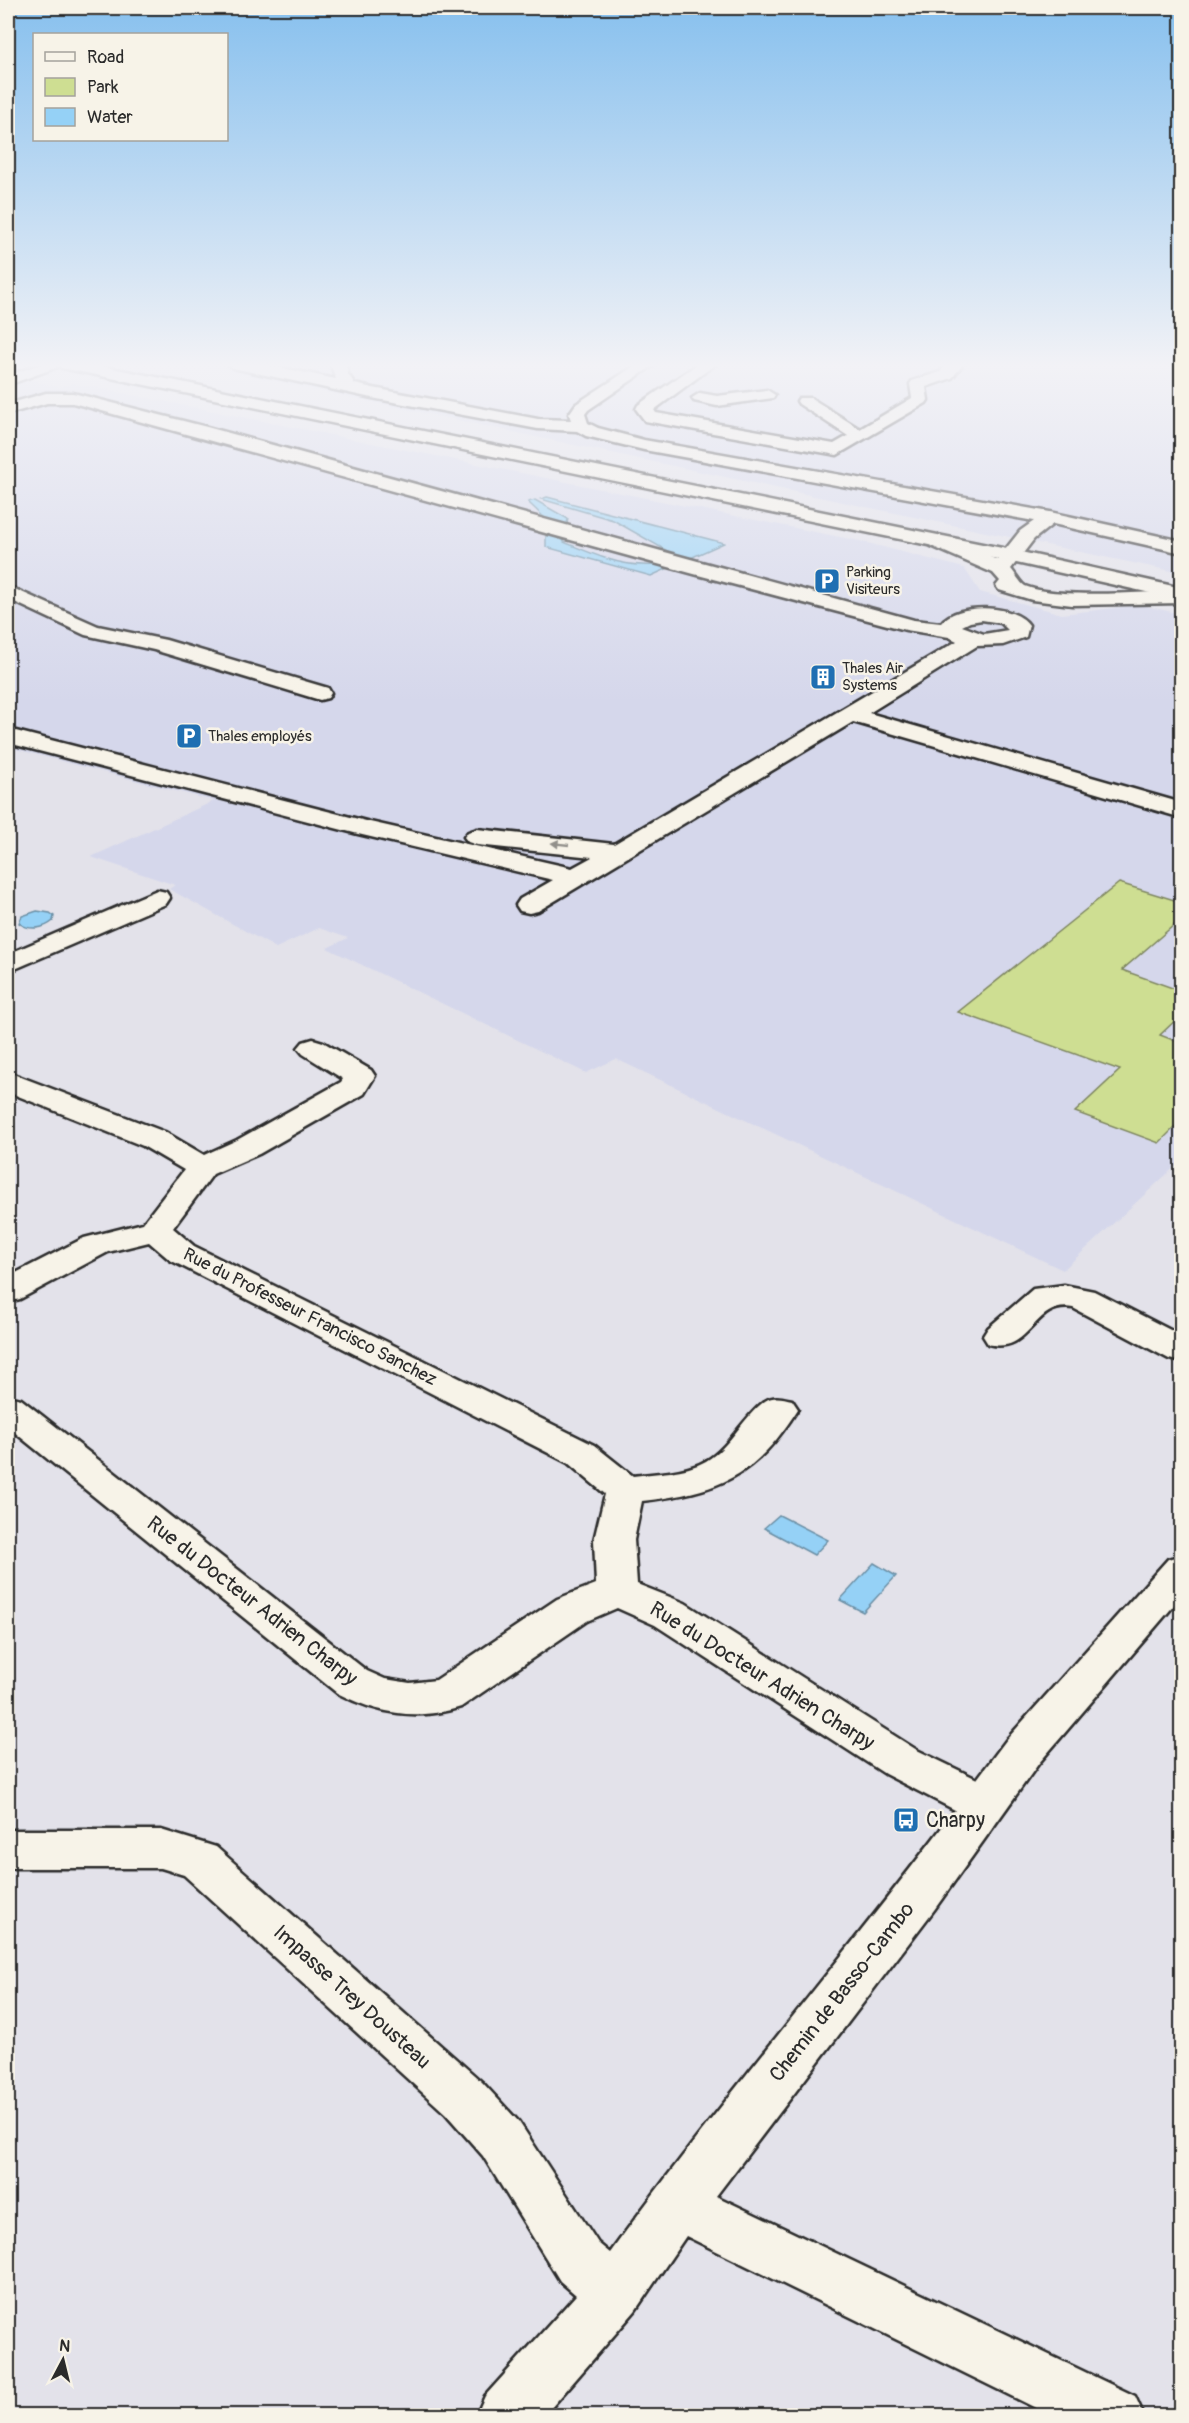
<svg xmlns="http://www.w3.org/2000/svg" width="1189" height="2423" viewBox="0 0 1189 2423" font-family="Pangolin,sans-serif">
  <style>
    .built { fill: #d5d7eb }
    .green { fill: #cede92; stroke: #7c845e; stroke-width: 1.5 }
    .water { fill: #95d1f6; stroke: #6b8fa5; stroke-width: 1.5 }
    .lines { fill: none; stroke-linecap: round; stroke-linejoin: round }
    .minor-casing { stroke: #2b2b2b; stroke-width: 5 }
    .major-casing { stroke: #2b2b2b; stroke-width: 5 }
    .minor { fill: #f7f3e8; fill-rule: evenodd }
    .major { fill: #f7f3e8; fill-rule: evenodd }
    .oneway { fill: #918f8a }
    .labels { text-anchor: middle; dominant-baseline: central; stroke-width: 5; stroke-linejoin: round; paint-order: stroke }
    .far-poi-label { font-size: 15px; fill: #2b2b2b; stroke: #f7f3e8; text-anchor: start }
    .street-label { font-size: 18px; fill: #2b2b2b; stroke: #f7f3e8 }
    .near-street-label { font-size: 21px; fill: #2b2b2b; stroke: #f7f3e8 }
    .near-poi-label { font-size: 21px; fill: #2b2b2b; stroke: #f7f3e8; text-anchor: start }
  </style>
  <rect width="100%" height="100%" fill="#e3e2ea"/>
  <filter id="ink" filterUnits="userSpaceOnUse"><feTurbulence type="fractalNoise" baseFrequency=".0167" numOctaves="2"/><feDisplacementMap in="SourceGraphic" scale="12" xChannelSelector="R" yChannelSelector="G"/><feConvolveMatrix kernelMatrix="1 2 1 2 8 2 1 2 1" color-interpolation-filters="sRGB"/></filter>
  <g filter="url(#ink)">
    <g class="built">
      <path d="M 188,363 L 1181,363 L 1181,573 L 885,511 Z"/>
      <path d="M 8,374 L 59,387 L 73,383 L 860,541 L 964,568 L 980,592 L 1062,614 L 1141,605 L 1181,614 L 1181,1161 L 1063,1270 L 616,1059 L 586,1073 L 327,948 L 348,938 L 319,928 L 276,948 L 169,889 L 175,885 L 91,857 L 214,801 L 8,747 Z"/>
    </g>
    <path class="green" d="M 1119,883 L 1181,902 L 1181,919 L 1122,970 L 1181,991 L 1181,1015 L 1160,1035 L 1181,1043 L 1181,1121 L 1159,1143 L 1075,1112 L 1120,1070 L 958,1012 Z"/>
    <g class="water">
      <path d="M 547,497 L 724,543 L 686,560 L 670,556 L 671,553 L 613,520 L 541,499 Z"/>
      <path d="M 535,500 L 568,519 L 566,529 L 549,522 L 528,502 Z"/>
      <path d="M 546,534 L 563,537 L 564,542 C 588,552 616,565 643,565 C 654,566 660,564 671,567 L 651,576 L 546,547 Z"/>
      <path d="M 37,911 L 50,913 L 54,916 L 53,921 C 44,929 29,931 19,923 L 22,916 Z"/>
      <path d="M 779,1515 L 828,1540 L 814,1555 L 764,1528 Z"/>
      <path d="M 874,1563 L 896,1576 L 863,1612 L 840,1600 Z"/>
    </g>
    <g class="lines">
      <defs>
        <g id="minor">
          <path d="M 44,363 L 69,363 L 8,385 L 8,375 Z"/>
          <path d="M 226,363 L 258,363 L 336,379 L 330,363 L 346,363 L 348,374 L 355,384 L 373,388 L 538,419 L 571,420 L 569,414 L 576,404 L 639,363 L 657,363 L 588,410 L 585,414 L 588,423 L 598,428 L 644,440 L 1050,512 L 1182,541 L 1182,553 L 1053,524 L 1034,539 L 1011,569 C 1015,573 1020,583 1025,586 C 1055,599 1146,592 1182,591 L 1182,603 L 1072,605 L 1032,600 L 999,590 L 996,586 L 1000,581 L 993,573 L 931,546 L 928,542 L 931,538 L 945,538 L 997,560 L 1020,531 L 1034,521 L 644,450 L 586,436 L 577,431 L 538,429 L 372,398 L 233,368 Z"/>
          <path d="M 699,363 L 717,363 L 654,410 L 656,413 L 834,444 L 848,436 L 799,404 L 797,401 L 799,398 L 811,398 L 860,429 L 912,398 L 910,384 L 912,381 L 940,372 L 948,363 L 964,363 L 952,378 L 926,387 L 928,400 L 926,403 L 837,455 L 645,421 L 636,409 L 638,405 Z"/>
          <path d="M 767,390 L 775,395 L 773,398 L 717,406 L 694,401 L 692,398 L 700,393 L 717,396 Z"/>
          <path d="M 46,393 L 73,393 L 207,427 L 914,620 L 941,623 C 957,602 1015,604 1029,625 L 1026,637 L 1003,645 L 977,646 L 869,713 L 1182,803 L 1182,818 L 853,722 L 538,911 L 529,913 L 520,911 L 516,905 L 520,899 L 553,880 L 358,834 L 8,743 L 8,729 L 370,822 L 572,868 L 592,857 L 477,845 L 468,842 L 464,837 L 468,832 L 477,829 L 614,844 L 957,641 L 949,637 L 906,630 L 694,574 L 73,403 L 47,403 L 8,414 L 8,404 ZM 982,620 L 1001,623 L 1008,630 L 984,634 L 962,626 L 970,622 Z"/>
          <path d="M 8,586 L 98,626 L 166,640 L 328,688 L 331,693 L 328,698 L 320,700 L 154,650 L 85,635 L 8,599 Z"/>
          <path d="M 157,890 L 166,892 L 170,898 L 166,904 L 8,972 L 8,954 Z"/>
          <path d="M 313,1039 L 323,1042 L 371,1070 L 375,1076 L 364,1094 L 259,1154 L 213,1174 L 173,1228 L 194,1246 L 594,1445 L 633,1476 C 656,1473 685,1473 706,1461 C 731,1446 744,1416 765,1401 C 774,1395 783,1398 792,1400 L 798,1409 C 755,1477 719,1492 642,1501 L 634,1540 L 637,1584 L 685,1603 L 917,1750 L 977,1779 L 1007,1739 L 1168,1559 L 1182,1555 L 1182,1596 L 1039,1763 L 934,1910 L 716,2196 L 1135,2396 L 1144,2416 L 1052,2416 L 686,2236 L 635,2311 L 544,2416 L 476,2416 L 485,2396 L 576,2295 L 560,2281 L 483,2156 L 446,2114 L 184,1875 L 161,1868 L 8,1868 L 8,1830 L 161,1830 L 216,1847 L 482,2082 L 519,2122 L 598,2243 L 610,2253 C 720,2101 843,1959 955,1810 L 885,1774 L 655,1625 L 617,1608 L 587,1621 L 461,1707 C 417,1721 378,1714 337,1693 L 8,1427 L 8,1396 L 21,1399 L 367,1671 L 385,1679 L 410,1683 L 436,1680 L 557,1599 L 596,1584 L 594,1540 L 605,1494 L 568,1463 L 170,1260 L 149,1242 L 108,1252 L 20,1299 L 8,1302 L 8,1277 L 84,1238 L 143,1223 L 184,1170 L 143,1146 L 8,1092 L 8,1072 L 165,1132 L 204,1155 L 237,1140 L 341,1082 L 343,1079 L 303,1054 L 298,1048 L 303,1042 Z"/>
          <path d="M 1064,1285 L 1094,1291 L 1182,1336 L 1182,1362 L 1169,1359 L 1073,1308 C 1032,1301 1032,1355 988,1344 L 983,1336 L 988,1328 L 1033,1289 Z"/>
        </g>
        <path id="major" d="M 55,363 L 87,363 L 1012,550 L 1182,588 L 1182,600 L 1012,562 L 62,368 Z"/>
      </defs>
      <use href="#minor" class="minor-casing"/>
      <use href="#major" class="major-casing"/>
      <use href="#minor" class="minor"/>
      <use href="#major" class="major"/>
    </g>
    <defs><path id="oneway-solid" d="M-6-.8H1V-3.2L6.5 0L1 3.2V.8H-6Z" transform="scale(1.5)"/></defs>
    <use class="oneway" href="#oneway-solid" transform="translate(560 844) rotate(-174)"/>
  </g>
  <linearGradient id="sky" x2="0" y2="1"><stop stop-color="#87c0ee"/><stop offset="0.52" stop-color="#f2f2f6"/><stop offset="1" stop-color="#f2f2f6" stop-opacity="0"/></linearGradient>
  <rect width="1189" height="703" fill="url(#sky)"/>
  <defs>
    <symbol id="parking-square" viewBox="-11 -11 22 22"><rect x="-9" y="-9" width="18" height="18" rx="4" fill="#1f6fb2" stroke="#f7f3e8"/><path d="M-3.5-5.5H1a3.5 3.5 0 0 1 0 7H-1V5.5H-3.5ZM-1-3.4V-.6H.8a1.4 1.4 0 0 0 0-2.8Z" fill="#fff"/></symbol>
    <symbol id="building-square" viewBox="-11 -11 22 22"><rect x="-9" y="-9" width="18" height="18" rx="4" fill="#1f6fb2" stroke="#f7f3e8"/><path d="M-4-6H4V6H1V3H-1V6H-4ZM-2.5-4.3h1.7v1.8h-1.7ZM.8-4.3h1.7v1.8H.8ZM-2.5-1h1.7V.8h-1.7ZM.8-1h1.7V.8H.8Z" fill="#fff"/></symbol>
    <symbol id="bus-square" viewBox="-11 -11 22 22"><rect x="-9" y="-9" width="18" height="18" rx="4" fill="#1f6fb2" stroke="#f7f3e8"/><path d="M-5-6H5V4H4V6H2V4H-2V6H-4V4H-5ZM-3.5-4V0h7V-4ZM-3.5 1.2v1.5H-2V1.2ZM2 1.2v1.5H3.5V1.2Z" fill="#fff"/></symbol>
  </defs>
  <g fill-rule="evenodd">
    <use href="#parking-square" x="812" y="566" width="30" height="30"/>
    <use href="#building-square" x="808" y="662" width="30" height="30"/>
    <use href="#parking-square" x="174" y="721" width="30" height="30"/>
    <use href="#bus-square" x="891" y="1805" width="30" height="30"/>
  </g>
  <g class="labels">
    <g class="far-poi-label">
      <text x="846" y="572">Parking<tspan x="846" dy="17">Visiteurs</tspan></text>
      <text x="842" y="668">Thales Air<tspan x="842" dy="17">Systems</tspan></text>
      <text x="208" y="736">Thales employés</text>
    </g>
    <g class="street-label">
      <text transform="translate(310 1317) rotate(27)">Rue du Professeur Francisco Sanchez</text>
    </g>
    <g class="near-street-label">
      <text transform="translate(252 1601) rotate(38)">Rue du Docteur Adrien Charpy</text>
      <text transform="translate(762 1676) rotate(32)">Rue du Docteur Adrien Charpy</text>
      <text transform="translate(842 1992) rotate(-52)">Chemin de Basso-Cambo</text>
      <text transform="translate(352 1997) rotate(42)">Impasse Trey Dousteau</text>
    </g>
    <g class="near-poi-label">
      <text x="926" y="1820">Charpy</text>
    </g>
  </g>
  <rect width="1189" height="2423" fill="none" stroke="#f7f3e8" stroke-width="30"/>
  <rect x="15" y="15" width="1159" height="2393" fill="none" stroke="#2b2b2b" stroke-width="2" filter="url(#ink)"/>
  <rect x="33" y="33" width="195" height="108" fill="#f7f3e8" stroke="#a5a39c" stroke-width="1.5"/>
  <rect x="45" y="52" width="30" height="9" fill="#f7f3e8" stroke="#a5a39c" stroke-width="1.5"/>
  <text x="87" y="63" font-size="18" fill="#2b2b2b">Road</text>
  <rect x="45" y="78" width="30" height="18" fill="#cede92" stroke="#a5a39c" stroke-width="1.5"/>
  <text x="87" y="93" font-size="18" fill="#2b2b2b">Park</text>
  <rect x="45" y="108" width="30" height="18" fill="#95d1f6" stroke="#a5a39c" stroke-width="1.5"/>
  <text x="87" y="123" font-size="18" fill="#2b2b2b">Water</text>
  <g transform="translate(63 2360) rotate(7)" stroke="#f7f3e8" stroke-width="4.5" paint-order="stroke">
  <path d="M0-4.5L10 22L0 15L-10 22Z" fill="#2b2b2b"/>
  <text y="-9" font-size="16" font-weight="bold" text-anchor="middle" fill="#2b2b2b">N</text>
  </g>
</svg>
